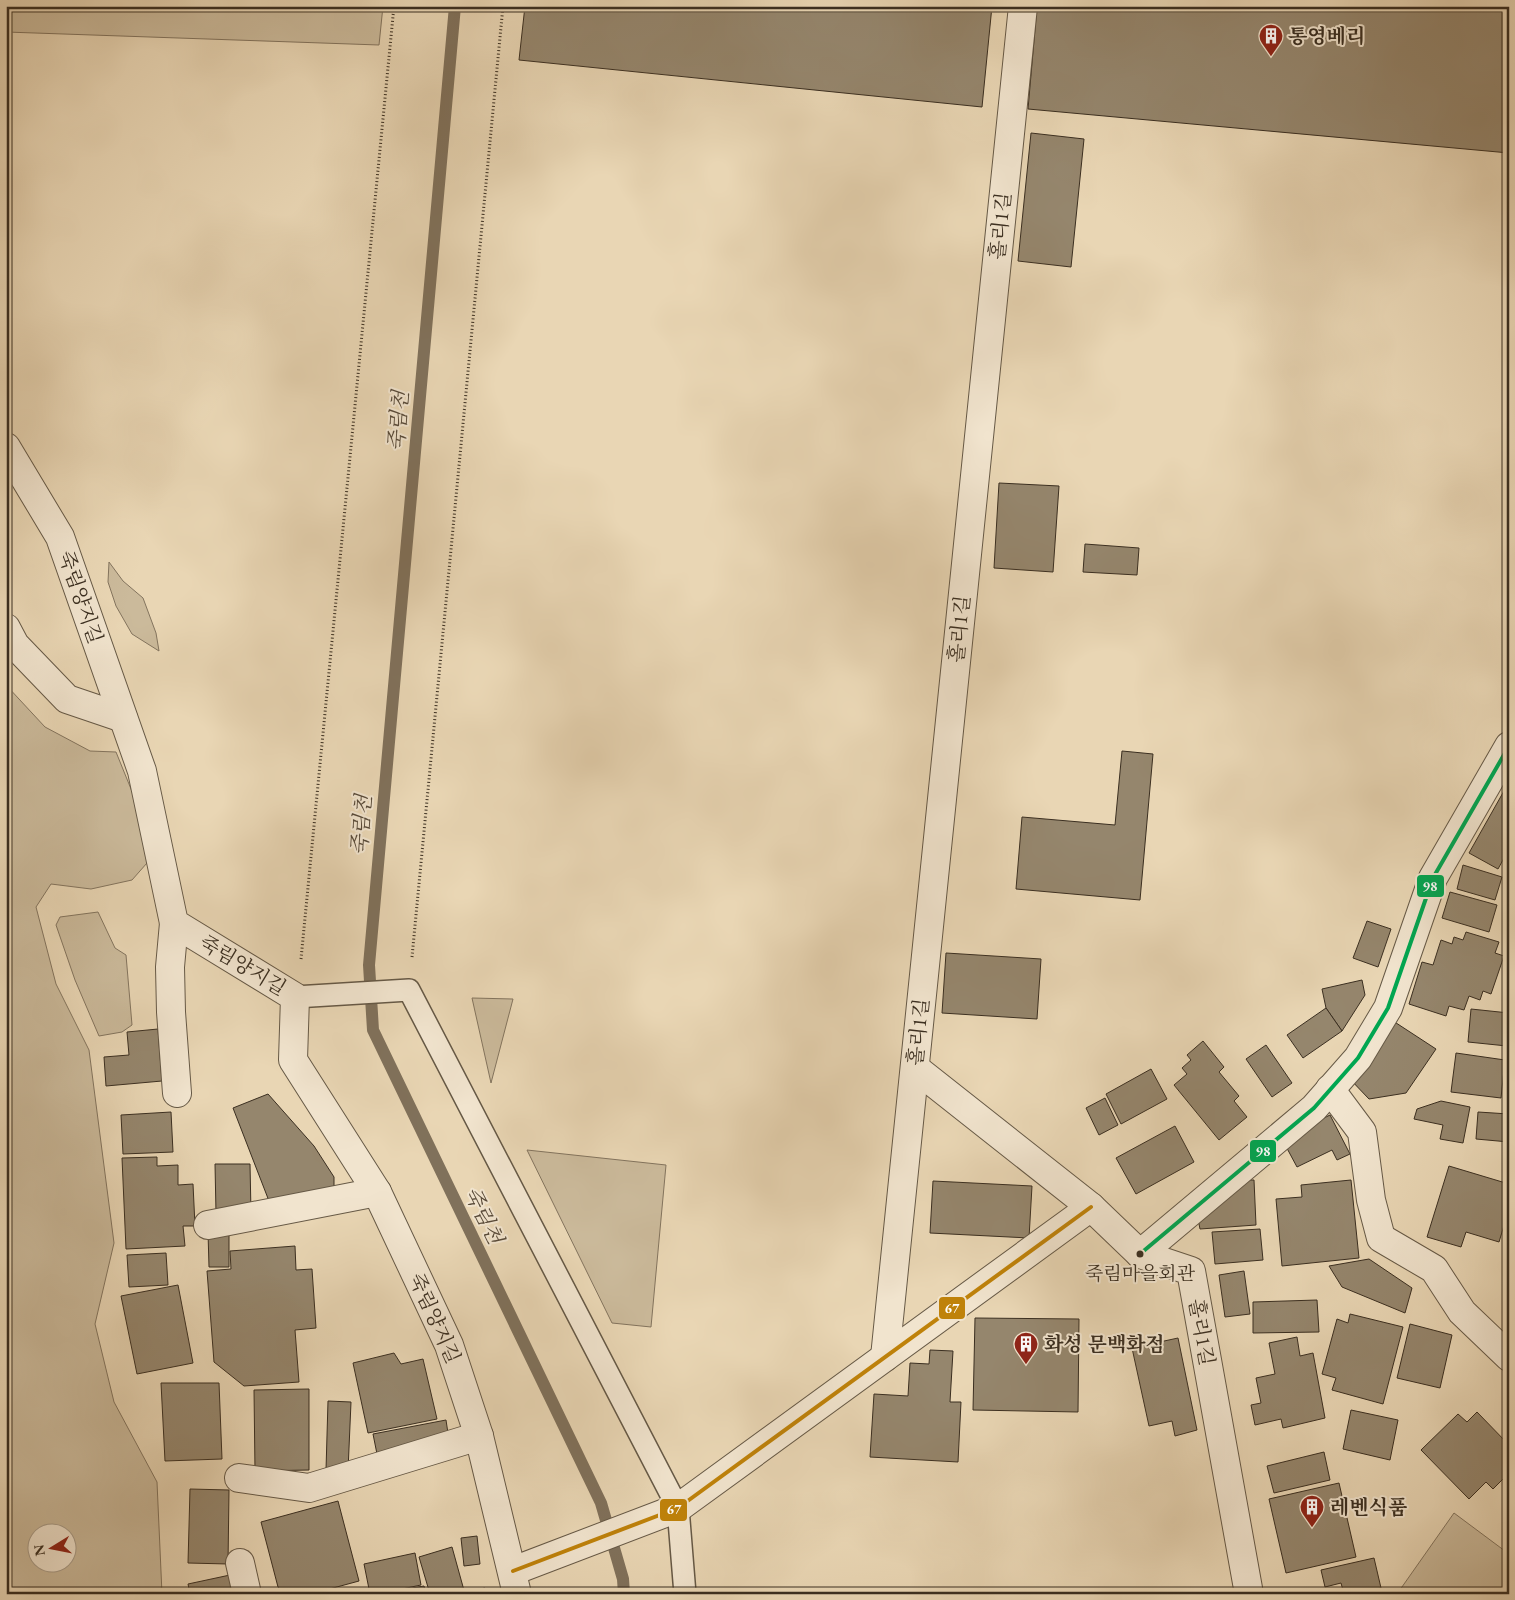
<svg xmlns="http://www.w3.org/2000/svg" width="1515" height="1600" viewBox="0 0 1515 1600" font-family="'EB Garamond','Noto Serif KR',serif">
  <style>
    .green { fill: #cbba9b; stroke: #83745e; fill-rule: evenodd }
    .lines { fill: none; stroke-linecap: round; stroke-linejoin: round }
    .stream { stroke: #80715b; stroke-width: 12 }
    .building { fill: #95866d; stroke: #3b2f21 }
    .service-casing { stroke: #665946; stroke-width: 24 }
    .pedestrian-casing { stroke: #665946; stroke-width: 30 }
    .minor-casing { stroke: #665946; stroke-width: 30 }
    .path { stroke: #3b2f21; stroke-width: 3; stroke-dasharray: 1 2.5; stroke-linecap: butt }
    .service { stroke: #f1e4ce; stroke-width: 21 }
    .pedestrian { stroke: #f1e4ce; stroke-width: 28 }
    .minor { stroke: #f1e4ce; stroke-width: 28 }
    .bus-1-casing { stroke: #f1e4ce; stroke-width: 8 }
    .bus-2-casing { stroke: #f1e4ce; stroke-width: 8 }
    .bus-1 { stroke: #00a651; stroke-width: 4 }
    .bus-2 { stroke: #bf820a; stroke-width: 4 }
    .bus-dot { fill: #3b2f21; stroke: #f1e4ce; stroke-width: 2 }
    .labels { text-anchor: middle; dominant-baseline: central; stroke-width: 4; stroke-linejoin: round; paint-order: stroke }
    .bus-label { font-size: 19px; fill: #3b2f21; stroke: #f1e4ce }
    .poi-label { font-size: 20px; font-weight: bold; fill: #3b2f21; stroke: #f1e4ce; text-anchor: start }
    .street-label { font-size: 20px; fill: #3b2f21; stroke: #f1e4ce }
    .water-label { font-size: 21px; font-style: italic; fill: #584a39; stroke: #f1e4ce }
    .line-badge { stroke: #f1e4ce; stroke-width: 2 }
    .badge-label { font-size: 14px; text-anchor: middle; font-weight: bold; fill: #fff }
  </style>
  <rect width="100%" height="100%" fill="#e9d6b4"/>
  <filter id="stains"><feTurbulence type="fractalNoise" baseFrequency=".004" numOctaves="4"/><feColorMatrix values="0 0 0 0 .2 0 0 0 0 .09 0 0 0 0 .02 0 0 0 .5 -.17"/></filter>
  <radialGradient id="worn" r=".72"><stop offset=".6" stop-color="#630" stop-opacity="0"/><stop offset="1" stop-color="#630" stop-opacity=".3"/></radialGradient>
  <g class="green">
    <path d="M 25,6 L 383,6 L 379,45 L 6,32 L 6,10 Z"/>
    <path d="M 109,562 L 123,581 L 143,598 L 156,633 L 159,651 L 132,634 L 116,606 L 108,582 Z"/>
    <path d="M 6,685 L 45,727 L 90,751 L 116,752 L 144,821 L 147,863 L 132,880 L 91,889 L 51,884 L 36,907 L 56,984 L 89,1050 L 114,1243 L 95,1324 L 114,1402 L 157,1482 L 162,1594 L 6,1594 ZM 38,1532 L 68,1532 L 68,1562 L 38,1562 Z"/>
    <path d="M 98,912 L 115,948 L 126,955 L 132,1025 L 122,1032 L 99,1036 L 75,980 L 56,925 L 60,917 Z"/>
    <path d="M 472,998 L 513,999 L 491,1083 Z"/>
    <path d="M 527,1150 L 666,1165 L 651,1327 L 612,1323 Z"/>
    <path d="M 1454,1513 L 1509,1554 L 1509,1594 L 1397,1594 Z"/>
  </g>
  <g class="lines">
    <path class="stream" d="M 455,6 L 369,965 L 373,1030 L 601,1503 L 623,1579 L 624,1594"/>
  </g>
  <g class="building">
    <path d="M 525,6 L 992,6 L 982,107 L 519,60 Z"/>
    <path d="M 1037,6 L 1509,6 L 1509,153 L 1028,109 Z"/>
    <path d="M 1031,133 L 1084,139 L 1071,267 L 1018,261 Z"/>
    <path d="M 999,483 L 1059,486 L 1053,572 L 994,568 Z"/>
    <path d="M 1085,544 L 1139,548 L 1137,575 L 1083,572 Z"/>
    <path d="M 1122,751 L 1153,754 L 1140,900 L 1016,889 L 1022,817 L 1115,825 Z"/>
    <path d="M 1509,782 L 1509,849 L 1498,869 L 1469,853 Z"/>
    <path d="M 1463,865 L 1502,877 L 1495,900 L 1457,889 Z"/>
    <path d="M 1450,892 L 1497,905 L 1489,932 L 1442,918 Z"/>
    <path d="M 1367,921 L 1391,929 L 1378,967 L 1353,958 Z"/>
    <path d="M 1466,932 L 1499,942 L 1495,953 L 1504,956 L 1491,994 L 1483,991 L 1480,1000 L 1469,996 L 1464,1010 L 1449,1006 L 1446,1016 L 1409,1004 L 1422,962 L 1433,965 L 1441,940 L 1452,944 L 1454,937 L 1463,940 Z"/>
    <path d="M 946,953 L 1041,959 L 1037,1019 L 942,1013 Z"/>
    <path d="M 1362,980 L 1365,995 L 1342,1031 L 1326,1008 L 1322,989 Z"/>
    <path d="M 1326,1008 L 1342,1031 L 1303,1058 L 1287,1035 Z"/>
    <path d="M 1471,1009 L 1509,1013 L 1507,1046 L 1468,1042 Z"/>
    <path d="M 1387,1017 L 1436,1049 L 1406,1093 L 1369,1099 L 1348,1077 Z"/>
    <path d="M 158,1029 L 162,1081 L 106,1086 L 104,1057 L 129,1055 L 127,1032 Z"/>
    <path d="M 1203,1041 L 1224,1067 L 1219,1072 L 1239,1096 L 1234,1101 L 1247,1117 L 1219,1140 L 1174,1085 L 1187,1074 L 1182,1068 L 1191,1060 L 1187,1055 Z"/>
    <path d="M 1266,1045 L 1292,1083 L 1272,1097 L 1246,1059 Z"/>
    <path d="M 1456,1053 L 1505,1060 L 1501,1098 L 1451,1092 Z"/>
    <path d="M 1151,1069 L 1167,1099 L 1121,1124 L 1106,1094 Z"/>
    <path d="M 268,1094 L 314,1146 L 334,1177 L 334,1191 L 269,1201 L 233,1108 Z"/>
    <path d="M 1105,1098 L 1118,1125 L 1099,1135 L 1086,1108 Z"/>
    <path d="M 1441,1101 L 1470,1107 L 1463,1143 L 1440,1139 L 1443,1125 L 1414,1119 L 1417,1109 Z"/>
    <path d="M 171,1112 L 173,1152 L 123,1154 L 121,1115 Z"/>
    <path d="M 1478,1112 L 1509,1114 L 1509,1142 L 1476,1139 Z"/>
    <path d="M 1330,1115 L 1350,1154 L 1337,1160 L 1332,1150 L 1297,1167 L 1282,1139 Z"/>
    <path d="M 1175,1126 L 1194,1162 L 1136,1194 L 1116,1158 Z"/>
    <path d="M 157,1157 L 157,1166 L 178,1165 L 178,1185 L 193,1184 L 195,1226 L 183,1226 L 185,1246 L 126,1249 L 122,1158 Z"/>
    <path d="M 215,1164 L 250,1164 L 251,1213 L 216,1213 Z"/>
    <path d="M 1449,1166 L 1509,1184 L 1509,1209 L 1499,1242 L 1466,1232 L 1461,1247 L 1427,1237 Z"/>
    <path d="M 1232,1180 L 1254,1180 L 1256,1225 L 1200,1229 L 1196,1209 Z"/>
    <path d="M 1351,1180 L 1359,1258 L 1282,1266 L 1276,1199 L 1302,1197 L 1301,1185 Z"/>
    <path d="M 933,1181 L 1032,1186 L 1029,1238 L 930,1233 Z"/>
    <path d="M 1260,1229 L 1263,1260 L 1215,1264 L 1212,1232 Z"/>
    <path d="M 208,1232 L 229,1232 L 229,1267 L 209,1267 Z"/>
    <path d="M 295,1246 L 296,1270 L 312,1269 L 316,1328 L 295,1330 L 299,1382 L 244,1386 L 214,1362 L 207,1271 L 231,1269 L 230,1251 Z"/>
    <path d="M 166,1253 L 168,1285 L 129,1287 L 127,1255 Z"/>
    <path d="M 1369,1259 L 1412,1288 L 1405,1313 L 1342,1287 L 1329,1266 Z"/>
    <path d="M 1244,1271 L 1250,1314 L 1225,1317 L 1219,1275 Z"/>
    <path d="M 178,1285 L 193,1363 L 137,1374 L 121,1296 Z"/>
    <path d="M 1317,1300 L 1319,1332 L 1253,1333 L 1253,1302 Z"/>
    <path d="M 1350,1314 L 1403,1327 L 1383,1404 L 1332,1390 L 1336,1378 L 1322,1374 L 1337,1319 L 1348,1323 Z"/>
    <path d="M 975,1318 L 1079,1319 L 1078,1412 L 973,1410 Z"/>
    <path d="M 1410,1324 L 1452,1335 L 1440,1388 L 1397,1378 Z"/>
    <path d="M 1297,1337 L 1300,1356 L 1313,1353 L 1325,1418 L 1283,1428 L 1281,1419 L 1255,1425 L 1251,1405 L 1261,1403 L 1256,1378 L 1275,1374 L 1269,1343 Z"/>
    <path d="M 1178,1338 L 1197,1430 L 1175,1436 L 1172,1421 L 1149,1426 L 1132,1348 Z"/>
    <path d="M 930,1350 L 953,1351 L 950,1402 L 961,1402 L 958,1462 L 870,1457 L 874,1394 L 908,1396 L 910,1363 L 929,1364 Z"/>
    <path d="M 394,1353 L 401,1364 L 423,1359 L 437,1419 L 368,1433 L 353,1363 Z"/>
    <path d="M 161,1383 L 219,1383 L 222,1459 L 165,1461 Z"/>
    <path d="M 309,1389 L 309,1470 L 255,1471 L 254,1390 Z"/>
    <path d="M 328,1401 L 351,1402 L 348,1471 L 326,1470 Z"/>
    <path d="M 1351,1410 L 1398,1420 L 1390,1460 L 1343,1449 Z"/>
    <path d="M 1477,1412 L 1509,1445 L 1509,1473 L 1493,1489 L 1486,1482 L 1469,1499 L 1421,1450 L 1458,1414 L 1467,1422 Z"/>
    <path d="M 446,1420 L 449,1440 L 377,1454 L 373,1434 Z"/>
    <path d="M 1324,1452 L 1330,1480 L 1274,1493 L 1267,1466 Z"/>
    <path d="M 1339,1483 L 1356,1557 L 1286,1573 L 1269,1499 Z"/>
    <path d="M 190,1489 L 229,1490 L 228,1564 L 188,1563 Z"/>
    <path d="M 338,1501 L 359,1581 L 311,1594 L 284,1594 L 278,1587 L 261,1522 Z"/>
    <path d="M 477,1536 L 480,1564 L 464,1566 L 461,1538 Z"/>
    <path d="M 452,1547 L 465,1594 L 430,1594 L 419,1557 Z"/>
    <path d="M 415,1553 L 421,1585 L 378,1594 L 370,1594 L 364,1564 Z"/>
    <path d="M 1374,1558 L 1381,1588 L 1354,1594 L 1344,1594 L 1341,1583 L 1325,1587 L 1321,1570 Z"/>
    <path d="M 230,1575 L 234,1594 L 190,1594 L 188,1584 Z"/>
    <path d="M 424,1586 L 426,1594 L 388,1594 L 388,1592 Z"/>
    <path d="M 485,1588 L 486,1594 L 475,1594 L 475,1590 Z"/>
  </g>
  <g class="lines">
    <defs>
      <path id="service" d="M 295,997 L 409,990 L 678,1508 L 685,1594"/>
      <g id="pedestrian">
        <path d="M 174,923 L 170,967 L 171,1012 L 177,1093"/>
        <path d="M 208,1225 L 377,1192"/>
        <path d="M 239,1478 L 309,1488 L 479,1436"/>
        <path d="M 240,1563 L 247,1594"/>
      </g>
      <g id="minor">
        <path d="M 6,447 L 60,537 L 142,771 L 174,923 L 295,997 L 293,1060 L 377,1192 L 449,1345 L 479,1436 L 517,1594"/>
        <path d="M 6,628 L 15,645 L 67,699 L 123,718"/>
        <path d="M 915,1068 L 1091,1207 L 1140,1254 L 1191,1271 L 1249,1594"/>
        <path d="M 1330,1089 L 1362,1132 L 1371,1200 L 1381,1238 L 1434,1269 L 1462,1312 L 1509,1357"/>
        <path d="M 1140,1254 L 1314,1108 L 1358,1058 L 1388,1008 L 1433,878 L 1509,746"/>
        <path d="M 885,1357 L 1023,6"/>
        <path d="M 513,1571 L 678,1508 L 1091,1207"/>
      </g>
    </defs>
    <use href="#service" class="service-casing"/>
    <use href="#pedestrian" class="pedestrian-casing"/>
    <use href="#minor" class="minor-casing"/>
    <g class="path">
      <path d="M 412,957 L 503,6"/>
      <path d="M 301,959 L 394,6"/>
    </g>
    <use href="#service" class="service"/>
    <use href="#pedestrian" class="pedestrian"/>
    <use href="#minor" class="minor"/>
    <defs>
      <path id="bus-1" d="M 1140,1254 L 1314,1108 L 1358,1058 L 1388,1008 L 1433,878 L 1509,746"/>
      <path id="bus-2" d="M 513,1571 L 678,1508 L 1091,1207"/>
    </defs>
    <use href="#bus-1" class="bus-1-casing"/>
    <use href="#bus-2" class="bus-2-casing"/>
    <use href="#bus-1" class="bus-1"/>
    <use href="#bus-2" class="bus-2"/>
  </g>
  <defs>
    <symbol id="building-pin" viewBox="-11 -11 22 30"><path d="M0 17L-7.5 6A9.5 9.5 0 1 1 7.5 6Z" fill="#8f2418" stroke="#f1e4ce"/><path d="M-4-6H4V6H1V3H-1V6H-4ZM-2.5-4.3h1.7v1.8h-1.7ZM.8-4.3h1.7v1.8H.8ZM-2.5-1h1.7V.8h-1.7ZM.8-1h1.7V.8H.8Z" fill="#fff"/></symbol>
  </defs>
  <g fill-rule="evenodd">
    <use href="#building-pin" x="1257" y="22" width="28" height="38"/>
    <use href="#building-pin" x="1012" y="1330" width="28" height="38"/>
    <use href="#building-pin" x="1298" y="1493" width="28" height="38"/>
  </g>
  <circle class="bus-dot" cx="1140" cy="1254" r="4.5"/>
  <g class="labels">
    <g class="bus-label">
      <text x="1140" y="1273">죽림마을회관</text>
    </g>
    <g class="poi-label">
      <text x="1288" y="36">통영베리</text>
      <text x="1044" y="1344">화성 문백화점</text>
      <text x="1330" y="1507">레벤식품</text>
    </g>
    <g class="street-label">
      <text transform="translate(1000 226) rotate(-84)">홀리1길</text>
      <text transform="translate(81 597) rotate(71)">죽림양지길</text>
      <text transform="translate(959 629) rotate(-84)">홀리1길</text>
      <text transform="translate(243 965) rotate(31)">죽림양지길</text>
      <text transform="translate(918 1032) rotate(-84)">홀리1길</text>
      <text transform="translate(435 1318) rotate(66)">죽림양지길</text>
      <text transform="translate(1202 1332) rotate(80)">홀리1길</text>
    </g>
    <g class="water-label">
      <text transform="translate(398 421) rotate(-85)">죽림천</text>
      <text transform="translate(361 825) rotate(-85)">죽림천</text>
      <text transform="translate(484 1215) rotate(64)">죽림천</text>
    </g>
  </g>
  <g class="line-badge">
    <rect x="1416" y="874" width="29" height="24" rx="5" fill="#00a651"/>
    <rect x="1249" y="1139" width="28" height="24" rx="5" fill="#00a651"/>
    <rect x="938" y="1296" width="28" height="24" rx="5" fill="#bf820a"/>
    <rect x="659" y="1498" width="29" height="24" rx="5" fill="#bf820a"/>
  </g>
  <g class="badge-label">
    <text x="1430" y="891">98</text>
    <text x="1263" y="1156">98</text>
    <text x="952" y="1313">67</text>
    <text x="674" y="1514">67</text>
  </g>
  <rect width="1515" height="1600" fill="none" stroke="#e9d6b4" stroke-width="25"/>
  <rect x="8" y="8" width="1500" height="1585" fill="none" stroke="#3b2f21" stroke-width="2.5"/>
  <rect x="12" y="12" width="1490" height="1575" fill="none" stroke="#3b2f21"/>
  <g transform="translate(52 1548) rotate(260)"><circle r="24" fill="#f1e4ce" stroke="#a89c89"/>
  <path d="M0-4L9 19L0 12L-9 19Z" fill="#8f2418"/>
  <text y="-8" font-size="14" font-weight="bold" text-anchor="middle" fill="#3b2f21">N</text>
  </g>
  <rect width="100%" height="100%" filter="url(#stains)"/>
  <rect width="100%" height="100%" fill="url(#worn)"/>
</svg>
